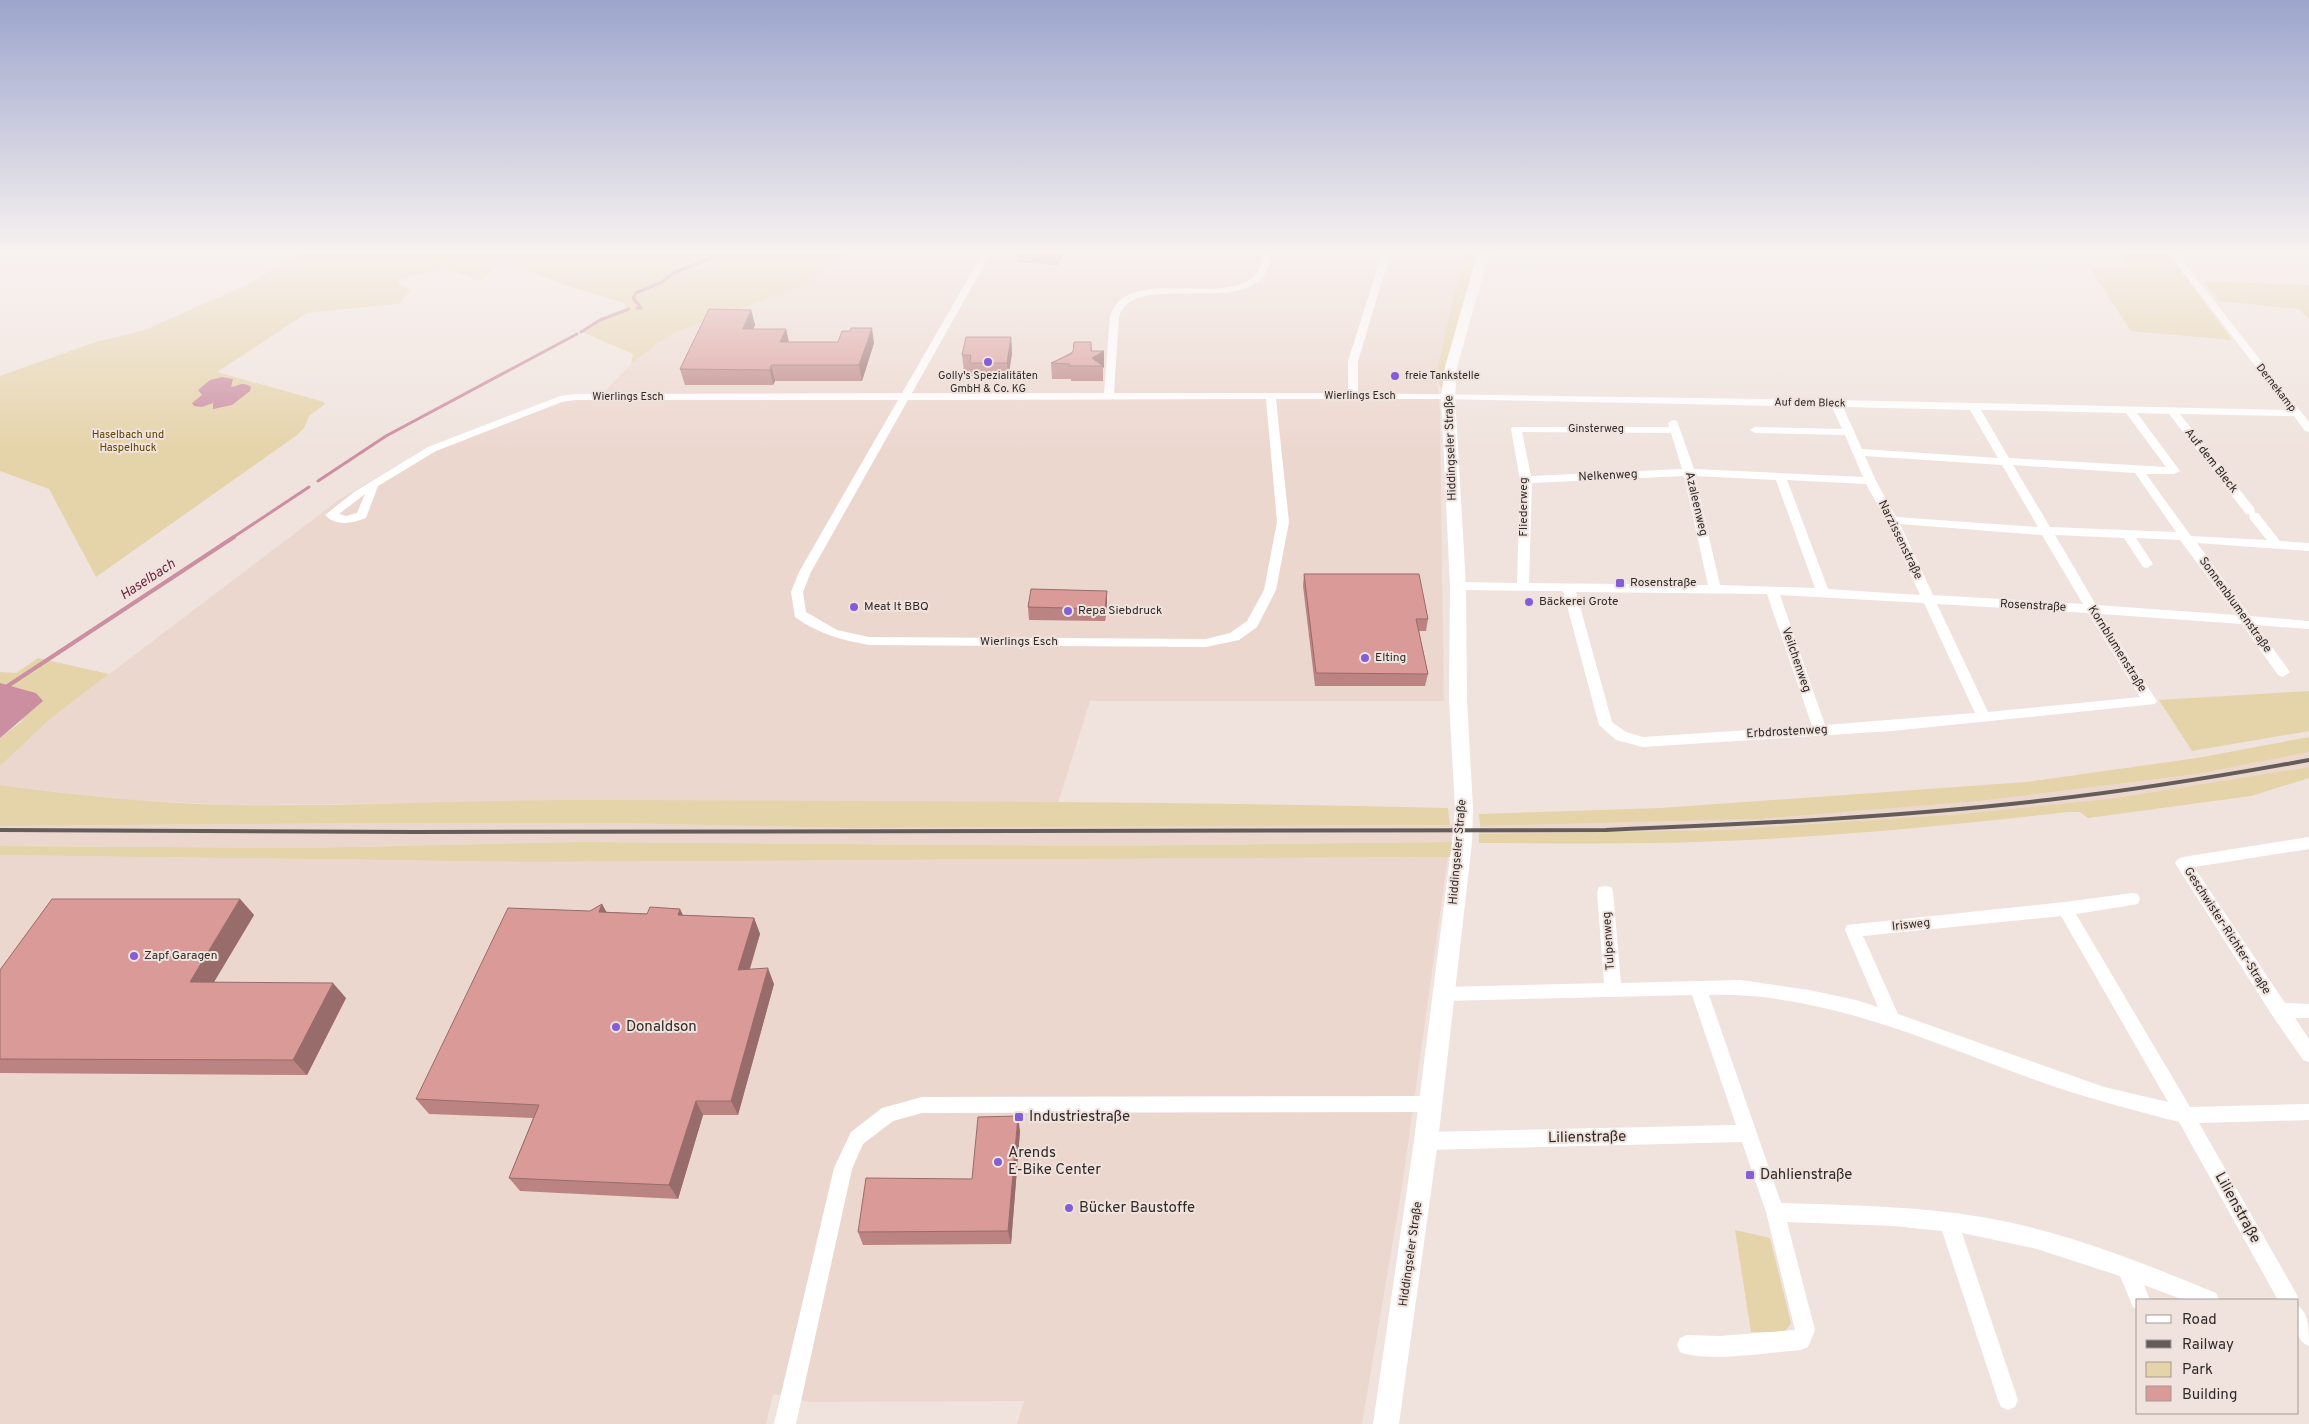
<svg xmlns="http://www.w3.org/2000/svg" width="2309" height="1424" viewBox="0 0 2309 1424" font-family="Overpass,sans-serif">
  <style>
    .built { fill: #ecd7ce }
    .green { fill: #e5d3aa }
    .water { fill: #cb8fa1 }
    .lines { fill: none; stroke-linecap: round; stroke-linejoin: round }
    .stream-far1 { stroke: #cb8fa1; stroke-width: 3 }
    .stream { stroke: #cb8fa1; stroke-width: 4 }
    .minor { fill: #fff; fill-rule: evenodd }
    .tertiary { fill: #fff; fill-rule: evenodd }
    .rail { stroke: #635c59; stroke-width: 4 }
    .wall { fill: #bb8483 }
    .shaded-wall { fill: #986c6a }
    .building { fill: #d99a98; stroke: #986c6a }
    .poi-dot { fill: #835ed8; stroke: #f0e3dd; stroke-width: 2 }
    .labels { text-anchor: middle; dominant-baseline: central; stroke-width: 4; stroke-linejoin: round; paint-order: stroke }
    .far-poi-label { font-size: 11px; fill: #302b29; stroke: #f0e3dd }
    .far-street-label { font-size: 11px; fill: #302b29; stroke: #f0e3dd }
    .far-park-label { font-size: 11px; fill: #5e4600; stroke: #f0e3dd }
    .street-label { font-size: 12px; fill: #302b29; stroke: #f0e3dd }
    .poi-label { font-size: 12px; fill: #302b29; stroke: #f0e3dd; text-anchor: start }
    .water-label { font-size: 14px; font-style: italic; fill: #6f2743; stroke: #f0e3dd }
    .near-poi-label { font-size: 15px; fill: #302b29; stroke: #f0e3dd; text-anchor: start }
    .near-street-label { font-size: 15px; fill: #302b29; stroke: #f0e3dd }
  </style>
  <rect width="100%" height="100%" fill="#f0e3dd"/>
  <g class="built">
    <path d="M 847,251 L 1468,251 L 1459,274 L 1437,378 L 1440,410 L 1444,701 L 1090,701 L 1058,803 L 667,801 L 232,805 L 124,800 L 0,785 L 0,766 L 50,719 L 340,499 L 430,447 L 557,397 L 601,395 L 631,364 L 672,332 Z"/>
    <path d="M 2309,752 L 2309,767 L 2116,798 L 1961,814 L 1724,830 L 1479,834 L 1480,826 L 1760,819 L 1980,801 L 2198,774 Z"/>
    <path d="M 393,823 L 614,823 L 851,828 L 1454,825 L 1453,842 L 1105,846 L 582,842 L 306,848 L 0,846 L 0,826 Z"/>
    <path d="M 0,855 L 530,862 L 1448,857 L 1402,1187 L 1362,1424 L 1017,1424 L 1024,1401 L 810,1402 L 773,1394 L 766,1424 L 0,1424 Z"/>
  </g>
  <g class="green">
    <path d="M 304,251 L 847,251 L 807,284 L 673,333 L 666,340 L 662,340 L 631,364 L 633,354 L 582,332 L 587,327 L 628,309 L 624,303 L 558,283 L 502,259 L 482,280 C 470,280 462,273 451,271 C 435,268 414,277 399,280 L 399,284 L 411,290 L 400,302 L 404,303 L 307,313 L 217,372 L 324,402 L 325,404 L 309,416 L 304,428 L 297,435 L 96,577 L 49,489 L 0,471 L 0,376 L 96,342 L 145,330 L 250,283 Z"/>
    <path d="M 1468,251 L 1484,251 L 1451,367 L 1448,396 C 1438,386 1436,380 1438,366 L 1459,274 Z"/>
    <path d="M 2120,251 L 2166,251 L 2232,340 L 2131,331 L 2089,267 L 2131,267 Z"/>
    <path d="M 2205,281 L 2309,285 L 2309,319 L 2299,309 L 2218,301 Z"/>
    <path d="M 38,658 L 109,674 L 50,719 L 0,766 L 0,738 L 21,722 L 36,693 L 0,683 L 0,672 L 16,673 Z"/>
    <path d="M 2309,691 L 2309,731 L 2192,751 L 2159,700 Z"/>
    <path d="M 2309,737 L 2309,752 L 2198,774 L 1980,801 L 1760,819 L 1480,826 L 1479,814 L 1661,808 L 2026,782 L 2197,758 Z"/>
    <path d="M 2309,767 L 2309,778 L 2251,796 L 2088,818 L 2080,812 L 2068,812 C 1930,828 1789,841 1650,843 C 1593,844 1536,843 1479,843 L 1479,834 L 1724,830 L 1961,814 L 2116,798 Z"/>
    <path d="M 0,785 C 77,795 154,804 232,805 C 348,807 465,800 582,800 C 870,801 1159,801 1448,808 L 1450,825 L 851,828 L 614,823 L 393,823 L 0,826 Z"/>
    <path d="M 582,842 L 1105,846 L 1453,842 L 1452,857 L 530,862 L 0,855 L 0,846 L 306,848 Z"/>
    <path d="M 1735,1230 L 1770,1238 L 1791,1323 L 1785,1332 L 1751,1332 Z"/>
  </g>
  <g class="water">
    <path d="M 222,377 L 233,379 L 231,387 C 239,386 243,381 251,387 L 250,391 L 232,405 L 213,409 L 213,403 L 202,407 L 194,406 L 192,403 L 202,395 L 198,390 L 210,380 Z"/>
    <path d="M 0,683 L 36,693 L 43,701 L 0,738 Z"/>
  </g>
  <g class="lines">
    <g class="stream-far1">
      <path d="M 637,308 L 641,308 L 633,298 L 636,293 L 662,282 L 673,273 L 729,251"/>
      <path d="M 581,332 L 600,320 L 629,309"/>
      <path d="M 318,481 L 386,436 L 577,334"/>
      <path d="M 232,538 L 309,487"/>
    </g>
    <path class="stream" d="M 0,691 L 234,537"/>
    <g class="minor">
      <path d="M 984,251 L 992,251 L 912,393 L 1104,393 L 1110,317 C 1125,262 1229,310 1257,273 C 1261,267 1262,258 1264,251 L 1272,251 C 1271,260 1269,269 1264,276 C 1233,314 1132,271 1119,317 L 1114,393 L 1348,393 L 1348,361 L 1383,251 L 1391,251 L 1358,361 L 1358,393 L 1836,400 L 2289,410 L 2167,251 L 2175,251 L 2309,422 L 2309,432 L 2305,431 L 2294,416 L 2180,414 L 2254,508 L 2255,513 L 2258,513 L 2280,541 L 2309,543 L 2309,551 L 2197,543 L 2250,616 L 2309,621 L 2309,629 L 2256,625 L 2290,672 L 2283,677 L 2278,675 L 2242,624 L 2101,614 L 2155,698 L 2157,701 L 2155,704 L 1892,731 L 1643,747 L 1616,740 L 1599,725 L 1563,591 L 1458,590 L 1452,586 L 1458,582 L 1517,583 L 1520,480 L 1511,429 L 1512,427 L 1669,427 L 1668,423 L 1673,420 L 1677,421 L 1694,469 L 1863,477 L 1845,435 L 1755,433 L 1750,430 L 1755,427 L 1842,429 L 1832,407 L 1439,399 L 1276,399 L 1289,522 L 1276,590 L 1257,627 L 1239,640 L 1206,647 L 869,645 C 842,640 818,634 795,617 L 791,592 L 799,572 L 898,400 L 576,400 L 562,402 L 436,451 L 378,486 L 366,518 C 353,523 336,527 325,515 L 354,492 L 428,447 L 560,396 L 576,394 L 902,393 ZM 1266,399 L 1277,522 L 1264,590 L 1247,621 L 1230,633 L 1206,639 L 869,637 L 837,630 L 806,612 L 803,592 L 811,572 L 908,400 ZM 1843,407 L 1970,410 L 1998,458 L 1862,449 ZM 1981,410 L 2126,413 L 2166,467 L 2009,458 ZM 2137,413 L 2169,414 L 2246,514 L 2249,514 L 2250,519 L 2267,540 L 2191,536 L 2146,474 L 2174,474 L 2180,471 ZM 1522,432 L 1671,433 L 1682,469 L 1531,476 ZM 1865,456 L 2002,465 L 2038,527 L 1896,517 L 1876,481 ZM 2013,465 L 2135,473 L 2176,532 L 2050,527 ZM 1684,476 L 1708,585 L 1529,583 L 1532,483 ZM 1695,476 L 1776,480 L 1815,588 L 1720,585 ZM 1787,480 L 1866,484 L 1886,520 L 1920,595 L 1828,589 ZM 365,494 L 357,513 L 346,516 L 339,514 ZM 1900,524 L 2042,535 L 2083,604 L 1933,595 ZM 2055,535 L 2124,538 L 2143,567 L 2147,568 L 2153,564 L 2136,538 L 2180,540 L 2236,615 L 2096,605 ZM 1576,592 L 1767,594 L 1812,726 L 1643,737 L 1626,732 L 1612,722 ZM 1780,595 L 1924,603 L 1975,713 L 1825,725 ZM 1937,604 L 2088,613 L 2140,697 L 1988,712 Z"/>
      <path d="M 2309,837 L 2309,849 L 2194,867 L 2285,1003 L 2309,1004 L 2309,1018 L 2295,1018 L 2309,1039 L 2309,1062 L 2303,1060 L 2272,1015 L 2175,863 L 2178,859 L 2183,857 Z"/>
      <path d="M 1605,886 L 1611,887 L 1613,892 L 1621,983 L 1741,980 L 1809,990 L 1856,1000 L 1878,1007 L 1845,930 L 1847,925 L 2065,902 L 2132,893 L 2138,894 L 2140,899 L 2138,904 L 2132,905 L 2076,914 L 2190,1107 L 2309,1104 L 2309,1120 L 2199,1123 L 2296,1293 L 2299,1300 L 2298,1303 L 2298,1300 L 2278,1300 L 2179,1122 C 2129,1109 2079,1096 2030,1078 C 1926,1040 1822,992 1709,995 L 1781,1203 C 1848,1205 1916,1206 1982,1217 C 2063,1231 2141,1262 2216,1293 L 2219,1300 L 2184,1300 L 2144,1285 L 2150,1300 L 2138,1300 L 2138,1309 L 2133,1307 L 2120,1276 L 2037,1249 L 1962,1233 L 2018,1400 L 2015,1407 L 2008,1410 L 2001,1407 L 1998,1400 L 1942,1231 L 1894,1226 L 1787,1222 L 1815,1330 L 1808,1347 L 1801,1350 C 1771,1352 1706,1363 1680,1352 L 1677,1345 L 1680,1338 L 1687,1335 L 1719,1336 L 1795,1330 L 1766,1212 L 1742,1142 L 1426,1150 L 1420,1147 L 1417,1141 L 1420,1135 L 1426,1132 L 1736,1125 L 1692,995 L 1444,1001 L 1438,999 L 1436,994 L 1438,989 L 1444,987 L 1604,983 L 1597,892 L 1599,887 ZM 2061,916 L 2168,1102 L 2104,1087 L 1898,1014 L 1863,936 Z"/>
      <path d="M 1431,1096 L 1437,1098 L 1440,1104 L 1437,1110 L 1431,1112 L 922,1113 L 893,1121 L 863,1144 L 852,1169 L 796,1424 L 774,1424 L 834,1168 L 851,1132 L 882,1108 L 922,1097 Z"/>
      <path d="M 2298,1306 C 2309,1313 2309,1331 2309,1346 C 2293,1340 2297,1320 2298,1306 Z"/>
    </g>
    <path class="tertiary" d="M 1478,251 L 1490,251 L 1457,367 L 1455,396 L 1466,586 L 1467,700 L 1473,808 L 1472,842 L 1438,1141 L 1399,1424 L 1373,1424 L 1414,1141 L 1452,842 L 1455,808 L 1449,700 L 1450,586 L 1441,396 L 1445,367 Z"/>
    <path class="rail" d="M 0,830 L 415,832 L 1606,830 C 1753,824 1901,817 2047,800 C 2135,790 2222,776 2309,760"/>
  </g>
  <g class="wall">
    <path d="M 1016,251 L 1064,253 L 1058,265 L 1017,262 Z"/>
    <path d="M 751,310 L 755,325 L 753,329 L 786,329 L 789,342 L 874,343 L 862,381 L 775,381 L 773,385 L 685,385 L 680,369 Z"/>
    <path d="M 1011,337 L 1012,353 L 1008,379 L 971,378 L 970,371 L 964,371 L 962,355 Z"/>
    <path d="M 1091,342 L 1092,351 L 1104,367 L 1103,368 L 1103,381 L 1071,381 L 1071,379 L 1052,379 L 1051,363 Z"/>
    <path d="M 1304,574 L 1428,619 L 1426,631 L 1419,631 L 1428,674 L 1425,686 L 1315,686 L 1303,586 Z"/>
    <path d="M 1107,591 L 1107,603 L 1105,621 L 1029,620 L 1028,607 Z"/>
    <path d="M 240,899 L 254,915 L 214,982 L 346,998 L 307,1075 L 0,1073 L 0,970 Z"/>
    <path d="M 607,912 L 754,918 L 760,934 L 749,969 L 774,984 L 738,1115 L 703,1115 L 678,1199 L 520,1191 L 509,1178 L 533,1118 L 429,1114 L 416,1099 Z"/>
    <path d="M 1020,1131 L 1011,1244 L 863,1245 L 858,1232 L 972,1179 Z"/>
  </g>
  <g class="shaded-wall">
    <path d="M 1059,251 L 1064,251 L 1064,253 L 1058,265 L 1058,254 Z"/>
    <path d="M 751,310 L 755,325 L 746,344 L 743,329 Z"/>
    <path d="M 872,328 L 874,343 L 862,381 L 859,365 Z"/>
    <path d="M 786,329 L 789,344 L 780,342 Z"/>
    <path d="M 1011,337 L 1012,353 L 1008,379 L 1007,363 Z"/>
    <path d="M 1104,351 L 1104,367 L 1103,368 L 1103,366 L 1092,358 Z"/>
    <path d="M 771,365 L 775,381 L 773,385 L 770,370 Z"/>
    <path d="M 1107,591 L 1107,603 L 1105,621 L 1105,609 Z"/>
    <path d="M 240,899 L 254,915 L 205,997 L 190,982 Z"/>
    <path d="M 602,904 L 611,920 L 599,912 Z"/>
    <path d="M 680,909 L 688,925 L 678,915 Z"/>
    <path d="M 754,918 L 760,934 L 745,986 L 738,970 Z"/>
    <path d="M 768,968 L 774,984 L 738,1115 L 731,1101 Z"/>
    <path d="M 333,983 L 346,998 L 307,1075 L 293,1060 Z"/>
    <path d="M 696,1101 L 703,1115 L 678,1199 L 669,1185 Z"/>
    <path d="M 1018,1116 L 1020,1131 L 1011,1244 L 1008,1231 Z"/>
  </g>
  <g class="building">
    <path d="M 1016,251 L 1059,251 L 1058,254 Z"/>
    <path d="M 709,309 L 751,310 L 743,329 L 786,329 L 780,342 L 838,342 L 842,331 L 850,331 L 851,328 L 872,328 L 859,365 L 771,365 L 770,370 L 680,369 Z"/>
    <path d="M 966,337 L 1011,337 L 1007,363 L 970,363 L 971,355 L 962,355 Z"/>
    <path d="M 1074,342 L 1091,342 L 1091,351 L 1104,351 L 1092,358 L 1103,366 L 1070,366 L 1070,364 L 1051,363 L 1071,354 L 1073,351 Z"/>
    <path d="M 1304,574 L 1419,574 L 1428,619 L 1416,619 L 1428,674 L 1316,673 Z"/>
    <path d="M 1031,589 L 1107,591 L 1105,609 L 1028,607 Z"/>
    <path d="M 52,899 L 240,899 L 190,982 L 333,983 L 293,1060 L 0,1059 L 0,970 Z"/>
    <path d="M 602,904 L 599,912 L 647,914 L 650,907 L 680,909 L 678,915 L 754,918 L 738,970 L 768,968 L 731,1101 L 696,1101 L 669,1185 L 509,1178 L 539,1105 L 416,1099 L 508,908 L 590,911 Z"/>
    <path d="M 1018,1116 L 1008,1231 L 858,1232 L 866,1178 L 972,1179 L 978,1117 Z"/>
  </g>
  <linearGradient id="sky" x2="0" y2="1"><stop stop-color="#9ca5cc"/><stop offset="0.56" stop-color="#f8f2f0"/><stop offset="1" stop-color="#f8f2f0" stop-opacity="0"/></linearGradient>
  <rect width="2309" height="450" fill="url(#sky)"/>
  <g class="poi-dot">
    <circle cx="988" cy="362" r="5"/>
    <circle cx="1395" cy="376" r="5"/>
    <rect x="1615" y="578" width="10" height="10" rx="2.5"/>
    <circle cx="1529" cy="602" r="5"/>
    <circle cx="854" cy="607" r="5"/>
    <circle cx="1068" cy="611" r="5"/>
    <circle cx="1365" cy="658" r="5"/>
    <circle cx="134" cy="956" r="5"/>
    <circle cx="616" cy="1027" r="5"/>
    <rect x="1014" y="1112" width="10" height="10" rx="2.5"/>
    <circle cx="998" cy="1162" r="5"/>
    <rect x="1745" y="1170" width="10" height="10" rx="2.5"/>
    <circle cx="1069" cy="1208" r="5"/>
  </g>
  <g class="labels">
    <g class="far-poi-label">
      <text x="988" y="376">Golly's Spezialitäten<tspan x="988" dy="13">GmbH &amp; Co. KG</tspan></text>
      <text x="1405" y="376" text-anchor="start">freie Tankstelle</text>
    </g>
    <g class="far-street-label">
      <text transform="translate(2276 388) rotate(52)">Dernekamp</text>
      <text x="1360" y="396">Wierlings Esch</text>
      <text x="628" y="397">Wierlings Esch</text>
      <text transform="translate(1810 403) rotate(1)">Auf dem Bleck</text>
      <text x="1596" y="429">Ginsterweg</text>
    </g>
    <g class="far-park-label">
      <text x="128" y="435">Haselbach und<tspan x="128" dy="13">Haspelhuck</tspan></text>
    </g>
    <g class="street-label">
      <text transform="translate(1451 448) rotate(-92)">Hiddingseler Straße</text>
      <text transform="translate(2211 461) rotate(52)">Auf dem Bleck</text>
      <text transform="translate(1608 476) rotate(-3)">Nelkenweg</text>
      <text transform="translate(1696 504) rotate(77)">Azaleenweg</text>
      <text transform="translate(1524 507) rotate(-90)">Fliederweg</text>
      <text transform="translate(1900 540) rotate(64)">Narzissenstraße</text>
      <text transform="translate(2235 605) rotate(54)">Sonnenblumenstraße</text>
      <text transform="translate(2033 606) rotate(3)">Rosenstraße</text>
      <text x="1019" y="642">Wierlings Esch</text>
      <text transform="translate(2117 649) rotate(58)">Kornblumenstraße</text>
      <text transform="translate(1796 660) rotate(71)">Veilchenweg</text>
      <text transform="translate(1787 732) rotate(-3)">Erbdrostenweg</text>
      <text transform="translate(1458 852) rotate(-85)">Hiddingseler Straße</text>
      <text transform="translate(1911 925) rotate(-6)">Irisweg</text>
      <text transform="translate(2227 931) rotate(57)">Geschwister-Richter-Straße</text>
      <text transform="translate(1609 941) rotate(-94)">Tulpenweg</text>
      <text transform="translate(1411 1254) rotate(-82)">Hiddingseler Straße</text>
    </g>
    <g class="poi-label">
      <text x="1630" y="583">Rosenstraße</text>
      <text x="1539" y="602">Bäckerei Grote</text>
      <text x="864" y="607">Meat It BBQ</text>
      <text x="1078" y="611">Repa Siebdruck</text>
      <text x="1375" y="658">Elting</text>
      <text x="144" y="956">Zapf Garagen</text>
    </g>
    <g class="water-label">
      <text transform="translate(148 580) rotate(-33)">Haselbach</text>
    </g>
    <g class="near-poi-label">
      <text x="626" y="1027">Donaldson</text>
      <text x="1029" y="1117">Industriestraße</text>
      <text x="1008" y="1153">Arends<tspan x="1008" dy="17">E-Bike Center</tspan></text>
      <text x="1760" y="1175">Dahlienstraße</text>
      <text x="1079" y="1208">Bücker Baustoffe</text>
    </g>
    <g class="near-street-label">
      <text transform="translate(1587 1138) rotate(-1)">Lilienstraße</text>
      <text transform="translate(2237 1208) rotate(61)">Lilienstraße</text>
    </g>
  </g>
  <rect x="2136" y="1299" width="162" height="115" fill="#f0e3dd" stroke="#a39995"/>
  <rect x="2146" y="1315" width="25" height="8" fill="#ffffff" stroke="#a39995"/>
  <text x="2182" y="1324" font-size="15" fill="#302b29">Road</text>
  <rect x="2146" y="1340" width="25" height="8" fill="#635c59" stroke="#a39995"/>
  <text x="2182" y="1349" font-size="15" fill="#302b29">Railway</text>
  <rect x="2146" y="1362" width="25" height="15" fill="#e5d3aa" stroke="#a39995"/>
  <text x="2182" y="1374" font-size="15" fill="#302b29">Park</text>
  <rect x="2146" y="1386" width="25" height="15" fill="#d99a98" stroke="#a39995"/>
  <text x="2182" y="1399" font-size="15" fill="#302b29">Building</text>
</svg>
